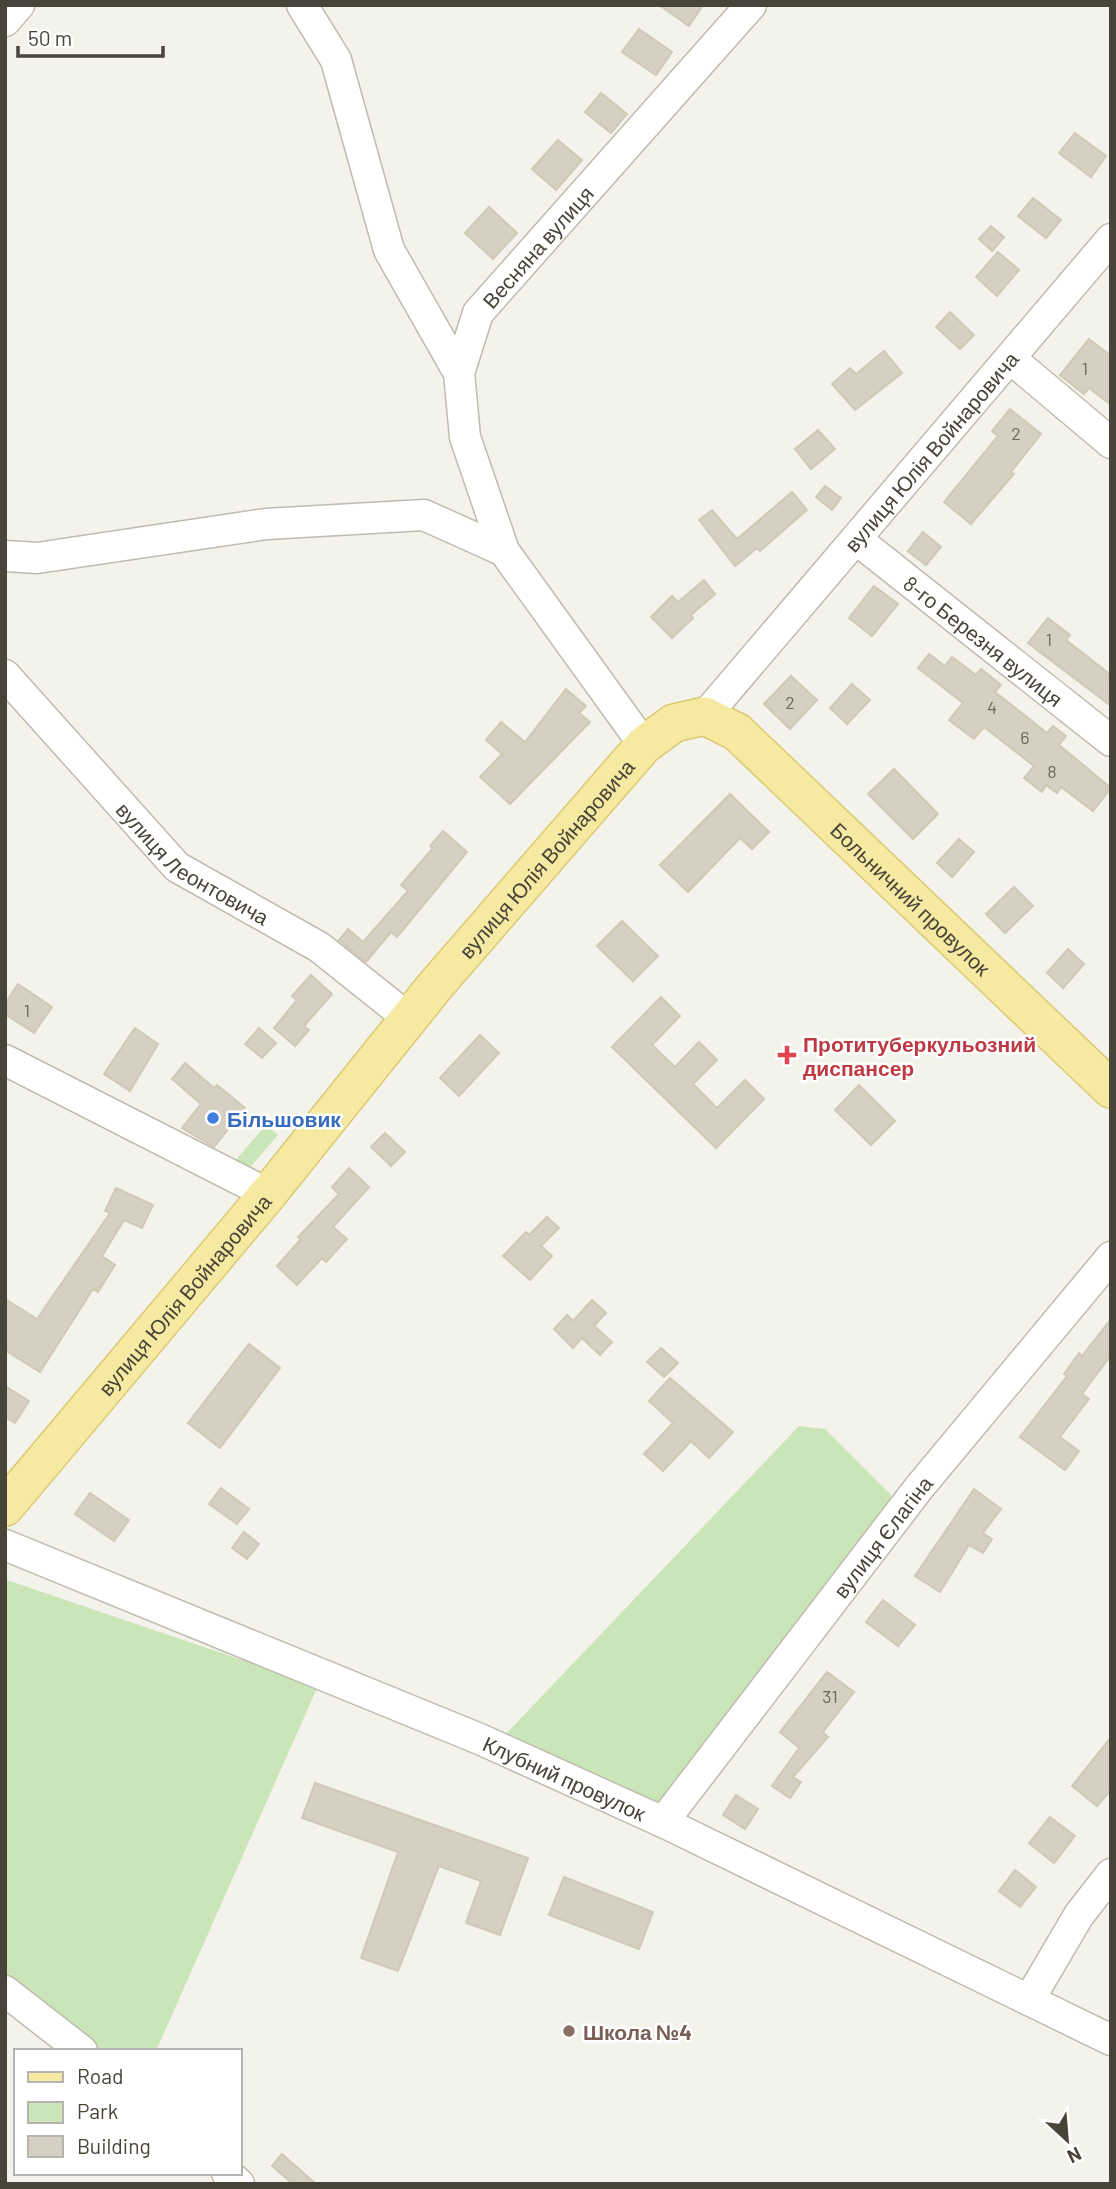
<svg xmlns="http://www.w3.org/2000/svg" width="1116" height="2189" viewBox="0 0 1116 2189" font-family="Barlow,sans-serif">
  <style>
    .green { fill: #cae5b7 }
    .building { fill: #d5d0c1; stroke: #cfc9b5; stroke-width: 2 }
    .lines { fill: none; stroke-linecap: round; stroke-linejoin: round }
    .minor-casing { stroke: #bfbbae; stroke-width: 33 }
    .major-casing { stroke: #dbca72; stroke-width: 40 }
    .minor { stroke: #fff; stroke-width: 30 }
    .major { stroke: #f6eaa2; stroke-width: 37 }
    .health-dot { fill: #e0444e; stroke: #fff; stroke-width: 2.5 }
    .shop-dot { fill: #3f7fe0; stroke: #fff; stroke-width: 2.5 }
    .education-dot { fill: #8d6e63; stroke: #fff; stroke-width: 2.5 }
    .labels { text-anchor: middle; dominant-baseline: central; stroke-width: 5; stroke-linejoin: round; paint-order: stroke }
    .number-label { font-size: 18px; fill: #6b675b }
    .street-label { font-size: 21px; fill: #484439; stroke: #fff }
    .health-label { font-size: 21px; font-weight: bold; fill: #be3a42; stroke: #fff; text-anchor: start }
    .shop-label { font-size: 21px; font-weight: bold; fill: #366cbe; stroke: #fff; text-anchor: start }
    .education-label { font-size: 21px; font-weight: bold; fill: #785e54; stroke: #fff; text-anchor: start }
  </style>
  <rect width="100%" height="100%" fill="#f4f3eb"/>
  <g class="green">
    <path d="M 266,1125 L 278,1135 L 246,1172 L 234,1162 Z"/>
    <path d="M 799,1426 L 825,1429 L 891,1495 L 887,1515 L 660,1810 L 501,1739 Z"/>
    <path d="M 7,1580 L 318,1686 L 156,2051 L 98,2051 L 5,1980 Z"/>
  </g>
  <g class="building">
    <path d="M 659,5 L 703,5 L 689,26 Z"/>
    <path d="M 639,29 L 672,52 L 656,75 L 622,52 Z"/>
    <path d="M 601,93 L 627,114 L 611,133 L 585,112 Z"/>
    <path d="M 1075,133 L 1106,156 L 1091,177 L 1059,153 Z"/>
    <path d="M 558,140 L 582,160 L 556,190 L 532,169 Z"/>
    <path d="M 1033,198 L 1061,220 L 1046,238 L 1018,216 Z"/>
    <path d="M 489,207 L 517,233 L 493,259 L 465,233 Z"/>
    <path d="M 991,226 L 1004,237 L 992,251 L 979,239 Z"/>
    <path d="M 998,252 L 1019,270 L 997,296 L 976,277 Z"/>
    <path d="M 950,312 L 974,335 L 960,349 L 936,327 Z"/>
    <path d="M 1089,339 L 1111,356 L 1111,405 L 1089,388 L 1084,394 L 1060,375 Z"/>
    <path d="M 884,351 L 902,373 L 855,410 L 832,384 L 850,368 L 856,374 Z"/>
    <path d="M 1010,409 L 1041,434 L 1011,472 L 1014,474 L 971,524 L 944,502 L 998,436 L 992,431 Z"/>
    <path d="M 818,430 L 835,449 L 811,469 L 795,449 Z"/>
    <path d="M 825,486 L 841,498 L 832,510 L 816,497 Z"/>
    <path d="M 792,492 L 807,510 L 760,551 L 757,548 L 735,566 L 699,520 L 712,510 L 737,539 Z"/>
    <path d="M 923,532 L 941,547 L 926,565 L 908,551 Z"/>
    <path d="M 704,580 L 715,594 L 691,615 L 693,618 L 672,638 L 651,617 L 672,596 L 678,602 Z"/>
    <path d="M 874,586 L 898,604 L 872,636 L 849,618 Z"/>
    <path d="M 1048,618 L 1070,635 L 1066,640 L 1111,675 L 1111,706 L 1028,643 Z"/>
    <path d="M 929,654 L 945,666 L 952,657 L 976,675 L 981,669 L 1001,685 L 995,692 L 1047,733 L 1053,726 L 1066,736 L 1059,745 L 1111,788 L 1093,811 L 1061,787 L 1057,793 L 1046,785 L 1042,792 L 1024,778 L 1034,766 L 984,727 L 974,739 L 949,720 L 963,703 L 918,668 Z"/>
    <path d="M 791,676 L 817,700 L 790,729 L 764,704 Z"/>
    <path d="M 852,684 L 870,700 L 847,724 L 830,708 Z"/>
    <path d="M 566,689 L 586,706 L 579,713 L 590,722 L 510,804 L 480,777 L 502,754 L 486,740 L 501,722 L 525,742 Z"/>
    <path d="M 894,769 L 938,814 L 913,839 L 868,794 Z"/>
    <path d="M 730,794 L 769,832 L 752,849 L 740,838 L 688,892 L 660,865 Z"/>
    <path d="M 443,831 L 467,852 L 397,937 L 391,932 L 366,962 L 339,940 L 348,929 L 363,942 L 408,891 L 401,885 L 433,848 L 430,846 Z"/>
    <path d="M 959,839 L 974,852 L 952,877 L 937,863 Z"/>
    <path d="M 1014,887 L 1033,906 L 1005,933 L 986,914 Z"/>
    <path d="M 622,921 L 658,956 L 633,981 L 597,946 Z"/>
    <path d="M 1068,949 L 1084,964 L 1063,988 L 1047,973 Z"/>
    <path d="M 311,975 L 332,994 L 304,1026 L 309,1030 L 295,1046 L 274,1028 L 297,1000 L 292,996 Z"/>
    <path d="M 18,984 L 52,1007 L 34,1033 L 5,1014 L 5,1004 Z"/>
    <path d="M 661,997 L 680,1016 L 652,1045 L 675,1067 L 699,1042 L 717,1060 L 693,1084 L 717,1108 L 745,1080 L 764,1099 L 716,1148 L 612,1047 Z"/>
    <path d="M 135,1028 L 158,1044 L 130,1091 L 104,1074 Z"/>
    <path d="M 259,1028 L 276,1043 L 262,1058 L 245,1044 Z"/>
    <path d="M 480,1035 L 499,1053 L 459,1096 L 440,1078 Z"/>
    <path d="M 185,1063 L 214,1088 L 217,1085 L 245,1108 L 214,1147 L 182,1128 L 201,1104 L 172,1079 Z"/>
    <path d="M 859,1085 L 895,1121 L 871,1145 L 835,1110 Z"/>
    <path d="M 385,1133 L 405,1152 L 391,1166 L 371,1147 Z"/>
    <path d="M 349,1168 L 369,1187 L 333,1227 L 347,1239 L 326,1262 L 322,1258 L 297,1285 L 277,1266 L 301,1239 L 298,1237 L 339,1194 L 332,1187 Z"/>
    <path d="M 116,1188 L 153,1205 L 142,1228 L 124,1220 L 102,1256 L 115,1265 L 98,1292 L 93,1289 L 40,1372 L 5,1350 L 5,1299 L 37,1319 L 110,1213 L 105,1211 Z"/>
    <path d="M 547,1217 L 559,1228 L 541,1246 L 552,1256 L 530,1280 L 503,1256 L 526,1232 L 529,1235 Z"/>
    <path d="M 592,1300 L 606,1313 L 594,1326 L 612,1342 L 600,1355 L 582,1338 L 573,1348 L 554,1329 L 567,1315 L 573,1321 Z"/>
    <path d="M 1111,1319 L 1111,1355 L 1082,1394 L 1089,1399 L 1060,1437 L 1079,1451 L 1065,1470 L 1020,1437 L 1067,1376 L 1064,1374 L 1079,1353 L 1082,1356 Z"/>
    <path d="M 249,1344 L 280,1368 L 220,1448 L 188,1423 Z"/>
    <path d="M 661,1348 L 678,1363 L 664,1377 L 647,1362 Z"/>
    <path d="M 670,1378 L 733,1432 L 709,1458 L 691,1441 L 663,1471 L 644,1454 L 673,1423 L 649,1401 Z"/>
    <path d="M 5,1386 L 29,1401 L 15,1423 L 5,1417 Z"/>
    <path d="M 221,1488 L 249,1509 L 237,1524 L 209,1504 Z"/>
    <path d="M 974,1489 L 1001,1509 L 983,1533 L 992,1539 L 983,1553 L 969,1545 L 940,1592 L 915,1576 Z"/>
    <path d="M 90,1493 L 129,1520 L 114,1541 L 75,1514 Z"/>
    <path d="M 244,1532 L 259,1544 L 247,1559 L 232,1548 Z"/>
    <path d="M 883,1600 L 915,1625 L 898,1646 L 866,1622 Z"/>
    <path d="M 827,1672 L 854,1692 L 823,1732 L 828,1737 L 793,1777 L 801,1782 L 790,1798 L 772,1786 L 799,1748 L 780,1732 Z"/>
    <path d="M 1111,1737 L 1111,1790 L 1097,1806 L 1072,1786 Z"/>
    <path d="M 315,1783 L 528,1858 L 500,1935 L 466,1923 L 481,1881 L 439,1866 L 398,1971 L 361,1958 L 398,1852 L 302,1818 Z"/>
    <path d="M 736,1795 L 758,1809 L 745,1829 L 723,1815 Z"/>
    <path d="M 1050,1817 L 1075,1836 L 1054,1863 L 1029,1843 Z"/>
    <path d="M 1015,1870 L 1036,1887 L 1020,1907 L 999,1891 Z"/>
    <path d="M 564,1877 L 653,1912 L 639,1949 L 549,1915 Z"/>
    <path d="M 282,2154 L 316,2184 L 293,2184 L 272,2166 Z"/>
  </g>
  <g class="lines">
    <defs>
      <g id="minor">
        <path d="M 302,5 L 336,60 L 389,250 L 459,373"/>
        <path d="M 5,21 L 19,5"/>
        <path d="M 1010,358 L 1111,443"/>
        <path id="s1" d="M 856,539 L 1111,741"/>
        <path d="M 5,556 L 37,558 L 266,524 L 424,515 L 504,551"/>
        <path id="s2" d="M 5,675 L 177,867 L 319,947 L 408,1018"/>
        <path id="s3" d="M 705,716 L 1111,239"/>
        <path id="s4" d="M 644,745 L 504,551 L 465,437 L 459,373 L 478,313 L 751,5"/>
        <path d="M 5,1060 L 268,1194"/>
        <path id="s5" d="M 5,1545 L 482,1740 L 663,1822 L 1111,2040"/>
        <path id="s6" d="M 663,1822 L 918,1489 L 1111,1257"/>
        <path d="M 5,1991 L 82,2051"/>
        <path d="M 1029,2000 L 1079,1915 L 1111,1874"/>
        <path d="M 227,2173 L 239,2184"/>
      </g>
      <g id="major">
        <path id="s7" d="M 5,1507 L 268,1194 L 435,986 L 644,745 L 674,723 L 705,716 L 737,732 L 1111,1089"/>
      </g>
    </defs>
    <use href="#minor" class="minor-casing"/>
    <use href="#major" class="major-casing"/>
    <use href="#minor" class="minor"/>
    <use href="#major" class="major"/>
  </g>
  <path class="health-dot" d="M783.5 1044.5h7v7h7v7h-7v7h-7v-7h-7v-7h7z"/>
  <circle class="shop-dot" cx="213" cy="1118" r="7"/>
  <circle class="education-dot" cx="569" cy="2031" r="7"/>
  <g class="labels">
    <g class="number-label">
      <text x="1085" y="368">1</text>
      <text x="1016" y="433">2</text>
      <text x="1049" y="639">1</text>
      <text x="790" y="702">2</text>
      <text x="992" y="707">4</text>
      <text x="1025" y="737">6</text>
      <text x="1052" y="771">8</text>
      <text x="27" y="1010">1</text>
      <text x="830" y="1696">31</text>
    </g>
    <g class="street-label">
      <text stroke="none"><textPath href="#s4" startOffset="576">Весняна вулиця</textPath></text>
      <text stroke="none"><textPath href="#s3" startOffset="348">вулиця Юлія Войнаровича</textPath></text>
      <text stroke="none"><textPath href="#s1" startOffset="163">8-го Березня вулиця</textPath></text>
      <text stroke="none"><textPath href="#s7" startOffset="845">вулиця Юлія Войнаровича</textPath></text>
      <text stroke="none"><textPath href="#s2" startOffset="268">вулиця Леонтовича</textPath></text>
      <text stroke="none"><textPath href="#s7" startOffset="1340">Больничний провулок</textPath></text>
      <text stroke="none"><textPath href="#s7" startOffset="278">вулиця Юлія Войнаровича</textPath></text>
      <text stroke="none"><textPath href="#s6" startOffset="360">вулиця Єлагіна</textPath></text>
      <text stroke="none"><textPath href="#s5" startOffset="606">Клубний провулок</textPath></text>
    </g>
    <g class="health-label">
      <text x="803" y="1043">Протитуберкульозний<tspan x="803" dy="24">диспансер</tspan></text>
    </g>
    <g class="shop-label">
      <text x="227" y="1118">Більшовик</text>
    </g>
    <g class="education-label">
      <text x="583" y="2031">Школа №4</text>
    </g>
  </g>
  <rect width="1116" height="2189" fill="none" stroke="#484439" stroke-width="14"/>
  <rect x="14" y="2049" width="228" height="126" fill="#ffffff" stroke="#b6b4b0" stroke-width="2"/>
  <rect x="28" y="2072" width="35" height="10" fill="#f6eaa2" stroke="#b6b4b0" stroke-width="2"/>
  <text x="77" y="2084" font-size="21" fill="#484439">Road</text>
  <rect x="28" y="2102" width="35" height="21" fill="#cae5b7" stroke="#b6b4b0" stroke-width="2"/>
  <text x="77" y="2119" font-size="21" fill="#484439">Park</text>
  <rect x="28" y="2136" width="35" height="21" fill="#d5d0c1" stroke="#b6b4b0" stroke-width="2"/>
  <text x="77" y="2154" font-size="21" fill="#484439">Building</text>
  <g transform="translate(1067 2140) rotate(154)" stroke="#ffffff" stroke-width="5" paint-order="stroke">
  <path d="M0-5L12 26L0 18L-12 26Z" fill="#484439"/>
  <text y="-10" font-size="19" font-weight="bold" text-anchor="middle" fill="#484439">N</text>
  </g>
  <path d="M18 46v10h145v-10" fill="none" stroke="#484439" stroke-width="3.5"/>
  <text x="28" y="46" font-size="21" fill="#484439" stroke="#ffffff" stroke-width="5" paint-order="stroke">50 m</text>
</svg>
